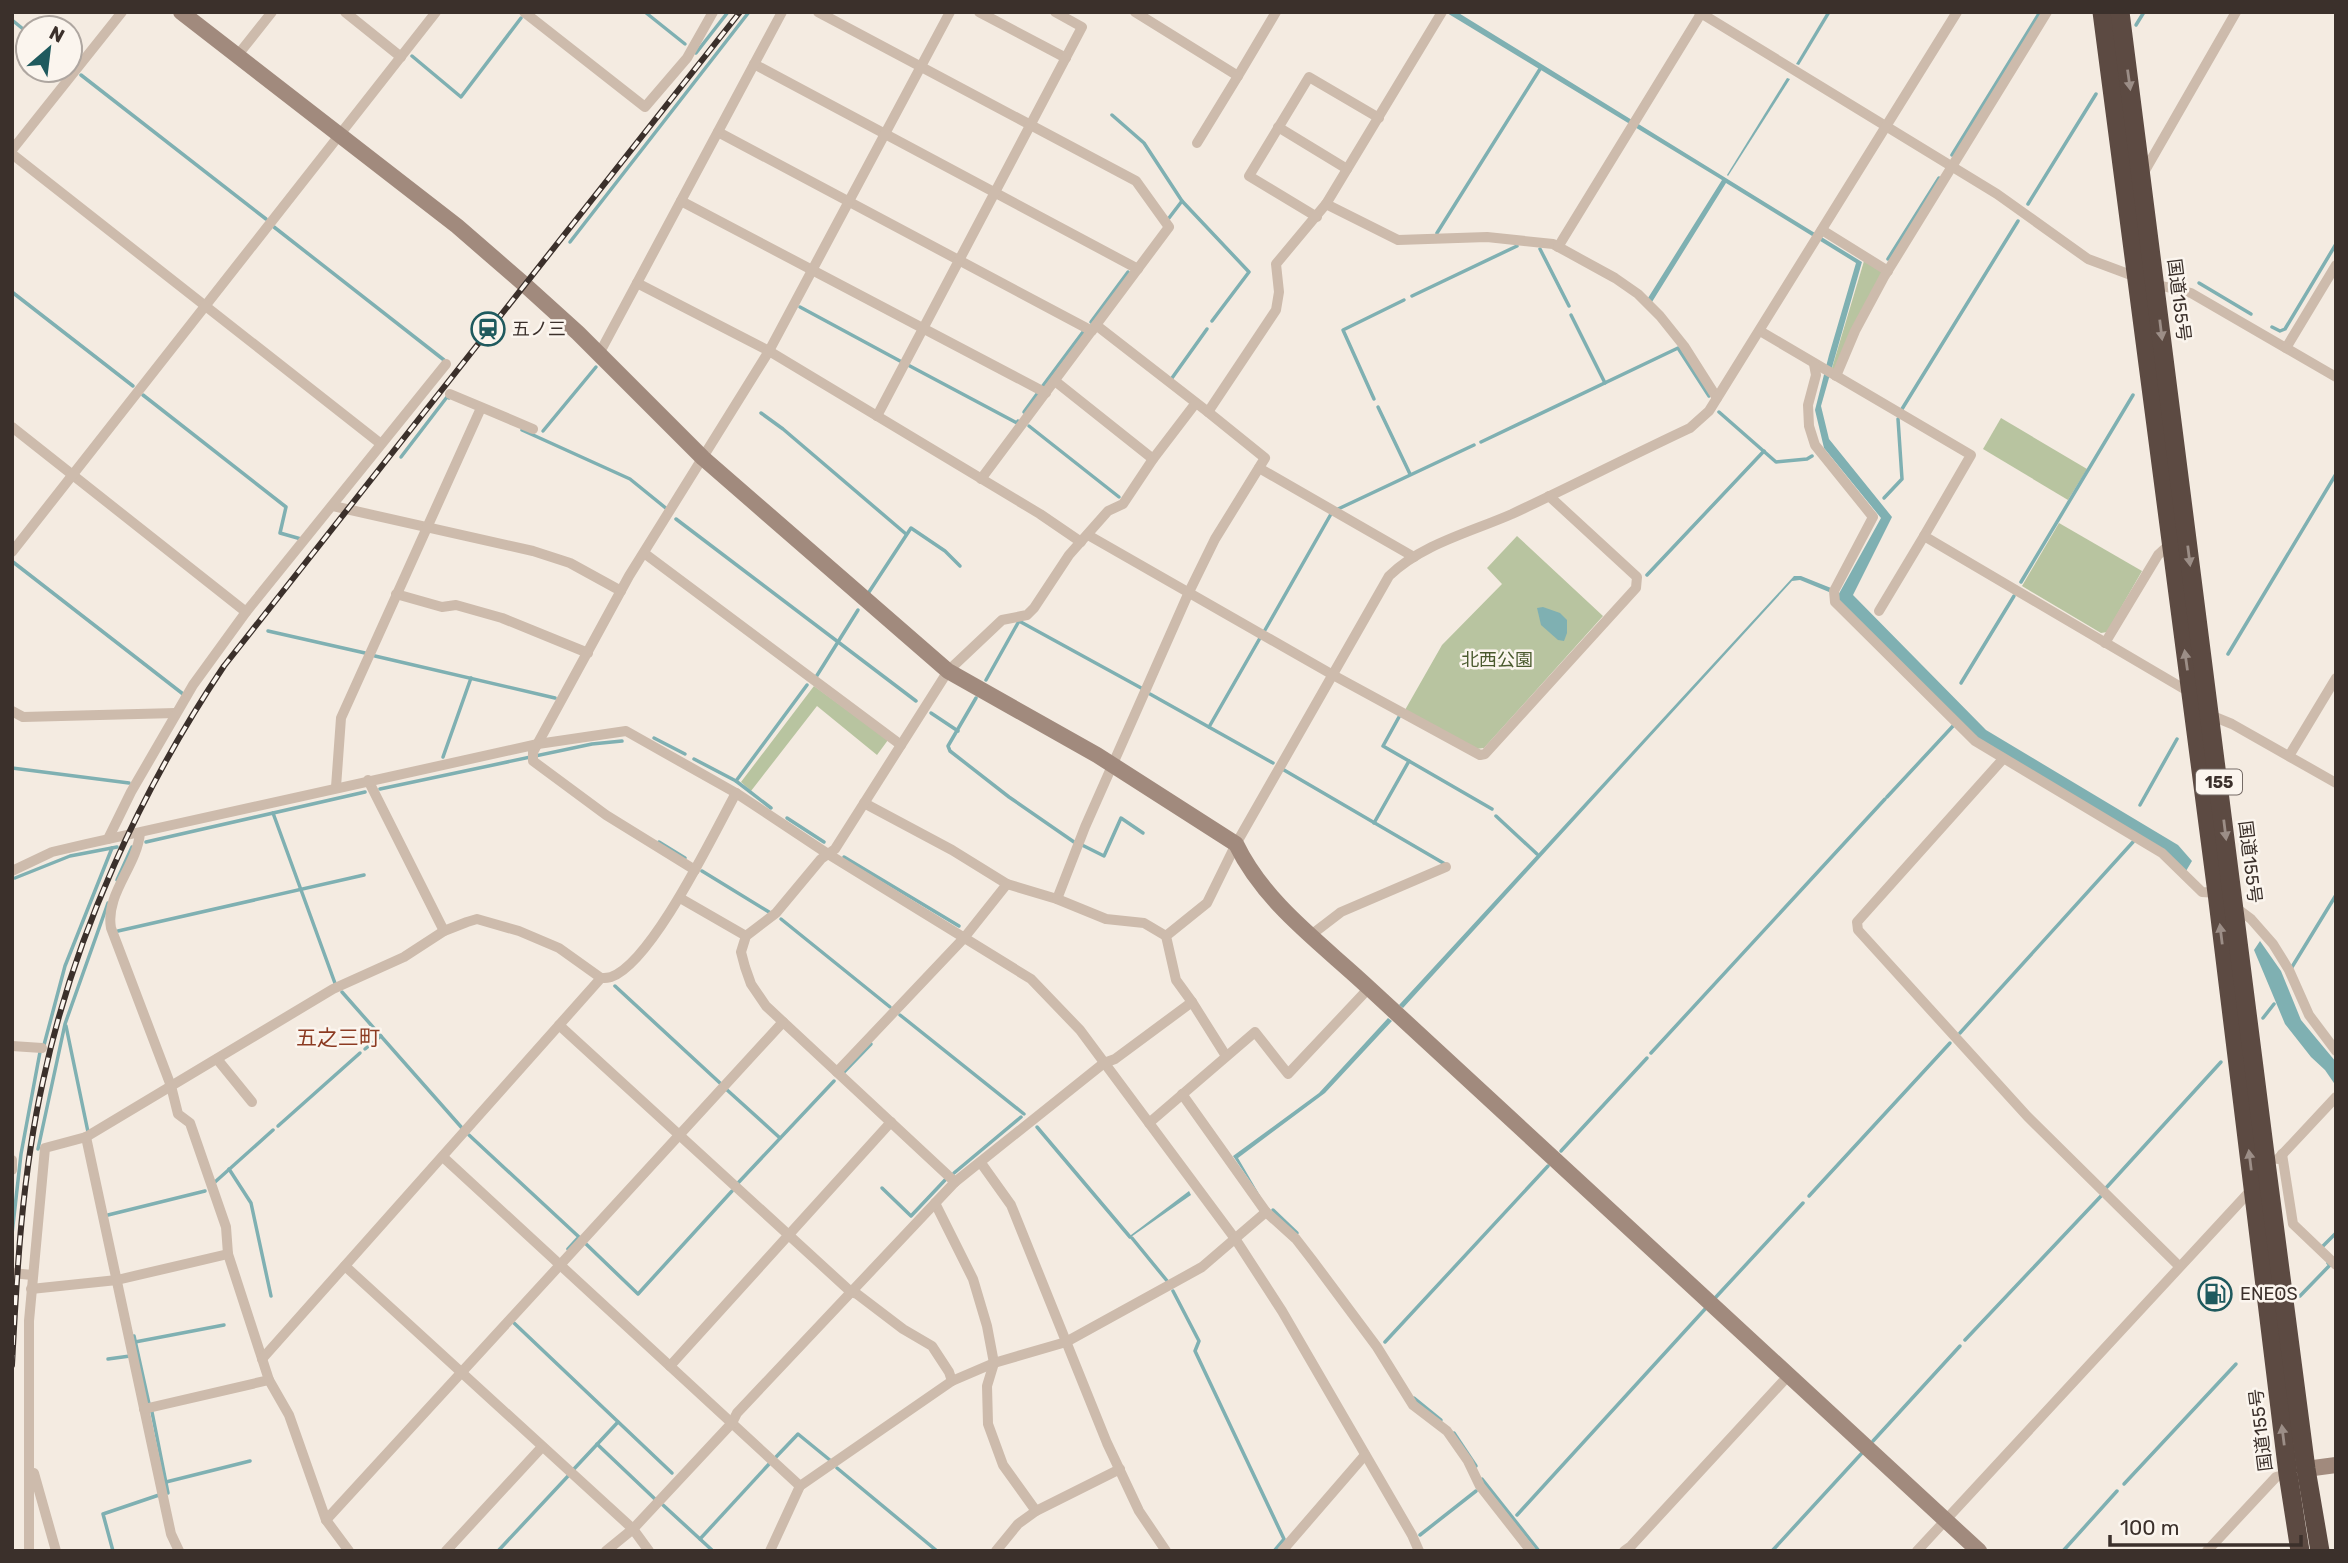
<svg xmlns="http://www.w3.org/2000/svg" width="2348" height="1563" viewBox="0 0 2348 1563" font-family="Rubik,'Noto Sans JP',sans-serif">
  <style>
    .green { fill: #b8c4a0 }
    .water { fill: #7fb0b2 }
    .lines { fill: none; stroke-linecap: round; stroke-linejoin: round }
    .stream { stroke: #7fb0b2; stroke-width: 3.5 }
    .street { stroke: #cdbbac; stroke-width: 10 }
    .secondary { stroke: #a18a7d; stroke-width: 16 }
    .highway { stroke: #5c4a42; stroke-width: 19 }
    .rail-casing { stroke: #3b302b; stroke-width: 6 }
    .rail { stroke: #fbf5ee; stroke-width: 3.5; stroke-dasharray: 10; stroke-linecap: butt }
    .oneway { fill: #9c8e87 }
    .labels { text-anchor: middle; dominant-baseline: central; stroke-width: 5; stroke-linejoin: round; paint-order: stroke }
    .shield { fill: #fbf5ee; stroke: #756b66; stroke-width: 2 }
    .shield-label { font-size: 16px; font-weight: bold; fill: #3b302b }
    .street-label { font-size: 18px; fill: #3b302b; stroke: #fbf5ee }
    .poi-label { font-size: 18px; fill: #3b302b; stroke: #fbf5ee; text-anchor: start }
    .park-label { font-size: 18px; fill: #4a5a2e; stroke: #fbf5ee }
    .quarter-label { font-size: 21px; fill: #8c3b22; stroke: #fbf5ee }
  </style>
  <rect width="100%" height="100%" fill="#f4ebe1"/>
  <g class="green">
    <path d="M 1864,261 L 1883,272 L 1836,371 L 1832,368 Z"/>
    <path d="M 2001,418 L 2087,469 L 2068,500 L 1983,449 Z"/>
    <path d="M 2059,523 L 2142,571 L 2107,632 L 2101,633 L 2022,586 Z"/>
    <path d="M 1517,536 L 1603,616 L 1484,748 L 1476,749 L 1405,710 L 1442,645 L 1502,584 L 1487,568 Z"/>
    <path d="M 814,686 L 888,740 L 877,755 L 817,706 L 751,791 L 741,782 Z"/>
  </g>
  <g class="water">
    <path d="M 1457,12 L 1862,262 L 1821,406 L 1829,439 L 1892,517 L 1853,595 L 1986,730 L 2178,845 L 2192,861 L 2186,871 L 1978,740 L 1836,599 L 1881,518 L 1824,448 L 1815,410 L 1829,355 L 1856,263 L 1726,183 L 1652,302 L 1648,298 L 1722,180 L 1447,13 Z"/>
    <path d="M 1827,12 L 1831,12 L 1799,65 L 1796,64 Z"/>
    <path d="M 1787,78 L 1790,79 L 1728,176 L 1727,175 Z"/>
    <path d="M 1794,576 L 1801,576 L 1831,588 L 1829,592 L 1800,580 L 1792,581 L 1403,1008 L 1399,1005 Z"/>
    <path d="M 1543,607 L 1560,613 L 1567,620 L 1567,633 L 1564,641 L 1558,640 L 1541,625 L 1537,608 Z"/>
    <path d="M 2260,941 L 2281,971 L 2301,1020 L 2336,1062 L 2336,1086 L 2325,1070 L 2311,1057 L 2285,1024 L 2254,950 Z"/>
    <path d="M 1388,1018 L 1392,1021 L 1325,1093 L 1238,1158 L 1262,1199 L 1233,1156 L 1319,1093 Z"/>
    <path d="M 1189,1191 L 1191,1195 L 1131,1237 L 1131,1235 Z"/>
  </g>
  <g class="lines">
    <g class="stream">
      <path d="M 645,12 L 685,44"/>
      <path d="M 12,20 L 28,33"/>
      <path d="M 2136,25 L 2144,12"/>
      <path d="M 696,53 L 728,12"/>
      <path d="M 412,56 L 461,97 L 521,18"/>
      <path d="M 81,75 L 266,219"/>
      <path d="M 1112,115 L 1144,143 L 1182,201 L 1249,272 L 1212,321"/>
      <path d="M 1952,155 L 2040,12"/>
      <path d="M 2028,204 L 2096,94"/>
      <path d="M 1169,218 L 1182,201"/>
      <path d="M 274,227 L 444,360"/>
      <path d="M 1437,233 L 1540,69"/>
      <path d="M 570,242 L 749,12"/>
      <path d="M 1540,249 L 1569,306"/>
      <path d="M 1888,259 L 1939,178"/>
      <path d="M 2199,283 L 2251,314"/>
      <path d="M 12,292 L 133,386"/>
      <path d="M 1412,296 L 1517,246"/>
      <path d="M 800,307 L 900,361"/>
      <path d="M 1571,315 L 1605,383"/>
      <path d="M 1091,322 L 1128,272"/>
      <path d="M 2272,327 L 2280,331 L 2285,329 L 2336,244"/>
      <path d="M 908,365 L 1017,423 L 1018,421"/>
      <path d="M 1172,378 L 1207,329"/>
      <path d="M 1042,387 L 1083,332"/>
      <path d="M 143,395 L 286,507 L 280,533 L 301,539"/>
      <path d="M 1374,399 L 1343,330 L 1404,300"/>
      <path d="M 1378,407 L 1410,474"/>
      <path d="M 1902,409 L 2018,221"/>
      <path d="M 1024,412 L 1037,394"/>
      <path d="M 1719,412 L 1776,462 L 1807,459 L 1812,456"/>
      <path d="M 761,413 L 783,429 L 906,534"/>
      <path d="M 1029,426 L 1119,497"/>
      <path d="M 522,430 L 630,479 L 667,509"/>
      <path d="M 543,431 L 596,367"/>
      <path d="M 1481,442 L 1678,348 L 1709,396"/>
      <path d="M 401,457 L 447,397 L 449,398"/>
      <path d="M 1884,498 L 1902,479 L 1898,419"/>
      <path d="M 1338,509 L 1474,445"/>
      <path d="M 676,519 L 916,701"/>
      <path d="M 13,562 L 183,694"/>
      <path d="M 1647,575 L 1764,451"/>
      <path d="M 2021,582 L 2133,395"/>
      <path d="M 869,592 L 911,528 L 945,551 L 960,566"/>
      <path d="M 1265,630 L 1331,514"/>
      <path d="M 268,631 L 365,653"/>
      <path d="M 2228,654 L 2336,474"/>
      <path d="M 375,656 L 555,698"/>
      <path d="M 816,677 L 858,610"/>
      <path d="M 986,680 L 1019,621 L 1143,689"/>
      <path d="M 1961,683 L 2014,596"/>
      <path d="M 1150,694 L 1273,763"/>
      <path d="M 976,698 L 948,746 L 950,751 L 1009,797 L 1074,842"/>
      <path d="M 931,713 L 958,731"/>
      <path d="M 1399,717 L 1383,746 L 1492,809"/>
      <path d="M 1209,727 L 1260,638"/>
      <path d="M 654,738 L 685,754"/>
      <path d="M 443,757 L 471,678"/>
      <path d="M 694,759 L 736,781"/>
      <path d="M 12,768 L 129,783"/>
      <path d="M 1284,770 L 1445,864"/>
      <path d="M 380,789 L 592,744 L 622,741"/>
      <path d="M 1887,797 L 1953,726"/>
      <path d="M 2140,805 L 2177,739"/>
      <path d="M 771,808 L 736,781 L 807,685"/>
      <path d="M 273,813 L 336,986"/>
      <path d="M 1496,816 L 1537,854"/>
      <path d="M 787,818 L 824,842"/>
      <path d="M 1374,823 L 1409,761"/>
      <path d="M 146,842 L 365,792"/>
      <path d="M 659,842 L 685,858"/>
      <path d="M 1082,845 L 1104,856 L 1121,818 L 1143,833"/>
      <path d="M 844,857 L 959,926"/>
      <path d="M 702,871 L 769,912"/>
      <path d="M 15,878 L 70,856 L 117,847"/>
      <path d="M 117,880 L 132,847"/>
      <path d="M 781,919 L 890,1007"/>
      <path d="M 118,931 L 364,875"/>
      <path d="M 2292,967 L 2336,895"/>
      <path d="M 615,986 L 720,1083"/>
      <path d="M 342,992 L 462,1128"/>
      <path d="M 900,1015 L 1024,1114"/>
      <path d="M 2263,1018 L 2274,1004"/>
      <path d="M 66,1026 L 88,1132"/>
      <path d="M 1960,1033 L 2133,842"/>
      <path d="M 44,1045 L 65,966 L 112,848"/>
      <path d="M 365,1049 L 381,1036"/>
      <path d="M 1651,1053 L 1885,799"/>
      <path d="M 844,1072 L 871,1044"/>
      <path d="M 726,1089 L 780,1138"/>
      <path d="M 278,1126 L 360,1053"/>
      <path d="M 1037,1127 L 1130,1237"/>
      <path d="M 469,1135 L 579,1237 L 568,1249"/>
      <path d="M 38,1149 L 65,1024 L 108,903"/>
      <path d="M 1561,1151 L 1647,1058"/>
      <path d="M 229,1169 L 251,1203 L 271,1296"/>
      <path d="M 954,1173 L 1021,1117"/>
      <path d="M 215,1182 L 273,1130"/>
      <path d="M 738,1183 L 834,1081"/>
      <path d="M 882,1188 L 911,1216 L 946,1179"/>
      <path d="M 2106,1188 L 2221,1062"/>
      <path d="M 1809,1196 L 1950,1043"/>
      <path d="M 1273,1210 L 1297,1233"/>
      <path d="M 108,1215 L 205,1191"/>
      <path d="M 12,1234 L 21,1154 L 40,1052"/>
      <path d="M 1132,1238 L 1168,1282"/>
      <path d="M 585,1243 L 638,1294 L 732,1191"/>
      <path d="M 2322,1247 L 2336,1233"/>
      <path d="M 1173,1291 L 1199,1341 L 1195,1351 L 1284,1539 L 1274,1551"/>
      <path d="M 2300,1296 L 2330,1265 L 2328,1263"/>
      <path d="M 1716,1297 L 1803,1203"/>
      <path d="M 514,1323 L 672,1473"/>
      <path d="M 134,1336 L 149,1404"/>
      <path d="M 1965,1340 L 2102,1195"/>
      <path d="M 135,1342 L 224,1325"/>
      <path d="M 1385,1342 L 1548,1166"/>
      <path d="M 108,1359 L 130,1356"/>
      <path d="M 1414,1398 L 1441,1420"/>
      <path d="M 152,1412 L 168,1493"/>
      <path d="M 1454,1433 L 1476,1466"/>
      <path d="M 1873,1441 L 1960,1346"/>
      <path d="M 597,1444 L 656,1500"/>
      <path d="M 776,1457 L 798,1434 L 831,1461"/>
      <path d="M 837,1468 L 937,1551"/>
      <path d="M 573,1470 L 618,1422"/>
      <path d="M 1482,1479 L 1539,1551"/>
      <path d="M 166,1482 L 250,1461"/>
      <path d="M 2124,1484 L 2236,1364"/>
      <path d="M 663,1505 L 713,1551"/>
      <path d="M 1517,1515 L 1706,1308"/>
      <path d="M 1420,1535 L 1476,1491"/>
      <path d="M 700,1539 L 770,1463"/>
      <path d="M 113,1551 L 103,1514 L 159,1495"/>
      <path d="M 498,1551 L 569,1475"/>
      <path d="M 1772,1551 L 1862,1453"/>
      <path d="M 2063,1551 L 2117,1491"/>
    </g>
    <g class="street">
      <path d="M 345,12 L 401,57"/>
      <path d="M 524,12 L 645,107 L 687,58 L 713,12"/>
      <path d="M 818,12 L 1136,181 L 1169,227 L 981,479"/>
      <path d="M 979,12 L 1066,58"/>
      <path d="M 1135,12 L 1238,76 L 1276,12"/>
      <path d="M 1699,12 L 1997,194 L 2088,259 L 2139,278"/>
      <path d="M 237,56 L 272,12"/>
      <path d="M 754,64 L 1138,269"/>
      <path d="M 1278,127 L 1347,169"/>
      <path d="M 718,132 L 1092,331"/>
      <path d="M 1197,143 L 1238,76"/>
      <path d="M 12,150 L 122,12"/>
      <path d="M 12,154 L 381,444"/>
      <path d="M 2143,174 L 2236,12"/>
      <path d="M 681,201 L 1046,393"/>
      <path d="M 1326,204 L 1398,240 L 1487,237 L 1553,244 L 1615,278 L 1638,294 L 1660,316 L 1684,346 L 1717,398"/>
      <path d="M 1317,217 L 1249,176 L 1309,77 L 1379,118"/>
      <path d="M 1822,230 L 1888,271"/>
      <path d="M 1558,247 L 1702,12"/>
      <path d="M 637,283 L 769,351 L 1040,514 L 1081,542"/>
      <path d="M 2154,284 L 2191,293 L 2336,377"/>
      <path d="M 1096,325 L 1208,412 L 1276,310 L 1279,292 L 1276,264 L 1326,204 L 1442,12"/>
      <path d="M 1760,331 L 1971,455 L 1924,536 L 2191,693"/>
      <path d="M 2286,348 L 2336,265"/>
      <path d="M 599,354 L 782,12"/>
      <path d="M 1814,364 L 1816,375 L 1808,405 L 1809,426 L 1815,445 L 1873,517 L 1834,591 L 1835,602 L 1975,741 L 2162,853 L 2202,892 L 2217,893"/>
      <path d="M 1836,376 L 1855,331 L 1884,277 L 2047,12"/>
      <path d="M 1055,381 L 1153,459"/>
      <path d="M 450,394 L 533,429"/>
      <path d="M 877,416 L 1082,27 L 1055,12"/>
      <path d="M 12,427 L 246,612"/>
      <path d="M 1259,468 L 1414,557"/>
      <path d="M 333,506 L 533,551 L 570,563 L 621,591"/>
      <path d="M 1088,535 L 1333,675 L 1480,755 L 1485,754 L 1636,588 L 1637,577 L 1549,496"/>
      <path d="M 12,552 L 436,12"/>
      <path d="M 644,553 L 901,745"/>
      <path d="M 396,594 L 442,607 L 456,605 L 502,618 L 588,653"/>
      <path d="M 1879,611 L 1924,536"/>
      <path d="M 2105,643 L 2158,555 L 2170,544"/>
      <path d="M 12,711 L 23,717 L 176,713"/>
      <path d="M 2210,715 L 2232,724 L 2336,783"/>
      <path d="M 2289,756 L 2336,678"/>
      <path d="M 2003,759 L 1857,922 L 1858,930 L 2027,1116 L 2179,1266"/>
      <path d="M 368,780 L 444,931"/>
      <path d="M 336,787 L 341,718 L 481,408"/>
      <path d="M 864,803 L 952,850 L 1007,884 L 1057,899 L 1106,919 L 1144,923 L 1166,936"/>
      <path d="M 140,833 C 137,866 105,894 111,928 L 171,1086 L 178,1114 L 190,1123 L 226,1227 L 228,1254 L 269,1380 L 289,1415 L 326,1520 L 349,1551"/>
      <path d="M 108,839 L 131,792 L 193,685 L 246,612 L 446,364"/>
      <path d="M 695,870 L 606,815 L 533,761 L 533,752 L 629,576 L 769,351 L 950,12"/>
      <path d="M 12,871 L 52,852 L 86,844 L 538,744 L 626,731 L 736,793 L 828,854 L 1031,979 L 1080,1030 L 1236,1240 L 1282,1311 L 1412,1535 L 1419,1551"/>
      <path d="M 680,898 L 746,936"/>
      <path d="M 1057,899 L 1085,827 L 1189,592 L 1215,539 L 1265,458 L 1208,412"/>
      <path d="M 2235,907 L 2251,919 L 2273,944 L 2289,970 L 2309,1015 L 2336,1051"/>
      <path d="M 1311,935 L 1341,912 L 1446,867"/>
      <path d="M 1192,1002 L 1226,1056"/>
      <path d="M 559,1025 L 851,1292 L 857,1294 L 903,1329 L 932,1346 L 949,1372 L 952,1381"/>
      <path d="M 12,1046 L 42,1048"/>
      <path d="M 217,1059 L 252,1102"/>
      <path d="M 837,1072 L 964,938 L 1007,884"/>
      <path d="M 1182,1094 L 1266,1212"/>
      <path d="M 1149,1123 L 1255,1032 L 1288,1074 L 1369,988"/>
      <path d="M 86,1137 L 171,1534 L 179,1551"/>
      <path d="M 2282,1154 L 2293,1224 L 2336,1265"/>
      <path d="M 443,1157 L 800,1486"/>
      <path d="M 2278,1159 L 2336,1097"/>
      <path d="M 12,1160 L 12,1170"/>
      <path d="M 981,1163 L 1011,1205 L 1107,1443 L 1139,1511 L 1166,1551"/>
      <path d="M 955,1182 L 766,1006 L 751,984 L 745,967 L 741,952 L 746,936 L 776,913 L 821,859 L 835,849 L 948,671 L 1002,620 L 1027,615 L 1034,608 L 1069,555 L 1108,511 L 1123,504 L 1153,459 L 1195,404"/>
      <path d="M 935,1203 L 973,1279 L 987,1326 L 994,1363 L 987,1386 L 988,1424 L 1003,1465 L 1036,1511"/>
      <path d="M 345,1266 L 633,1529 L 649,1551"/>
      <path d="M 12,1273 L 32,1275"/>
      <path d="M 31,1289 L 117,1280 L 228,1254"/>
      <path d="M 262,1359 L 601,978"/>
      <path d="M 670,1366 L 891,1122"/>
      <path d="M 144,1409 L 269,1380"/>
      <path d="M 34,1473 L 56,1551"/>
      <path d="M 326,1520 L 783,1022"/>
      <path d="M 29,1551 L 29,1321 L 45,1148 L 86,1137 L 333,989 L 404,957 L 444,931 L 467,922 L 477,919 L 519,931 L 559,948 L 601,978 C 604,978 608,978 611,977 C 652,963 714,833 736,793"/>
      <path d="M 446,1551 L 542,1447"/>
      <path d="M 606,1551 L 633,1529 L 732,1423 L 737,1413 L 955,1182 L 1104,1063 L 1115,1059 L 1192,1002 L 1176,980 L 1166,936 L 1207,903 L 1236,844 L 1389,576 C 1422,544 1471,532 1512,514 C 1572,486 1630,456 1690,428 L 1709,411 L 1957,12"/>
      <path d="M 770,1551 L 800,1486 L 952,1381 L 994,1363 L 1066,1342 L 1202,1267 L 1266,1212 L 1296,1239 L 1313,1261 L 1377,1347 L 1413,1405 L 1447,1431 L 1468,1461 L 1480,1486 L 1531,1551"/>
      <path d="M 996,1551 L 1018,1524 L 1036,1511 L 1120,1469"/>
      <path d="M 1282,1551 L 1365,1455"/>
      <path d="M 1624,1551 L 1631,1546 L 1789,1375"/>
      <path d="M 1917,1551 L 2253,1188"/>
      <path d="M 2207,1551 L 2276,1477 L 2291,1473"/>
    </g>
    <g class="secondary">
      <path d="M 181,12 L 457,226 L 525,285 L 578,333 L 703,458 L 948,671 L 1097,755 L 1236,844 C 1265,904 1321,943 1369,988 L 1979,1551"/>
      <path d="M 2306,1469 L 2336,1465"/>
    </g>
    <g class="highway">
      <path d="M 2102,12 L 2217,893 L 2288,1474 L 2300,1551"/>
      <path d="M 2120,12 L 2267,1170 L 2306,1469 L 2320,1551"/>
    </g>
    <defs>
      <path id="rail" d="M 12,1365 C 17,1270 22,1175 43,1081 C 74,935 141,790 224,666 L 740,12"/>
    </defs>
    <use href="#rail" class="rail-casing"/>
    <use href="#rail" class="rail"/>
  </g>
  <defs><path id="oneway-solid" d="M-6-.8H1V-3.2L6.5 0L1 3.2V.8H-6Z" transform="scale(1.75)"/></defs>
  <g class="oneway">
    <use href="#oneway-solid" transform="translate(2129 80) rotate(82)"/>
    <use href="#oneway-solid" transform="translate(2161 330) rotate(83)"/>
    <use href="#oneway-solid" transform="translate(2189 556) rotate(83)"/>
    <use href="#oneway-solid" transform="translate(2186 660) rotate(-98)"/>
    <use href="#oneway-solid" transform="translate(2225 830) rotate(83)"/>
    <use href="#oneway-solid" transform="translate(2221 934) rotate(-97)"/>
    <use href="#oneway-solid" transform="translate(2250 1160) rotate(-97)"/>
    <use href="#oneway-solid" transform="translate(2283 1435) rotate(-97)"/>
  </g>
  <defs>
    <symbol id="station-ring" viewBox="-11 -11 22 22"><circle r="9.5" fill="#fbf5ee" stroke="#1f5a5e" stroke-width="1.5"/><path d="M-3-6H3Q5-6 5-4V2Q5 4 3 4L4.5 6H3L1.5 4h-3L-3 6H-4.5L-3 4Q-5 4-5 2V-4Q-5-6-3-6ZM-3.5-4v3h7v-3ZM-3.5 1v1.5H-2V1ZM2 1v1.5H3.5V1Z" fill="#1f5a5e"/></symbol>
    <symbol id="fuel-ring" viewBox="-11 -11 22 22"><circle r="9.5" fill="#fbf5ee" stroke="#1f5a5e" stroke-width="1.5"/><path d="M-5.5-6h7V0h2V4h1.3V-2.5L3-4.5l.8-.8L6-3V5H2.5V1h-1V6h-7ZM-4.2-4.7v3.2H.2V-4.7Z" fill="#1f5a5e"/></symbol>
  </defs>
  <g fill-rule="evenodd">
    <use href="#station-ring" x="469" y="310" width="38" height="38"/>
    <use href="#fuel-ring" x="2196" y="1275" width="38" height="38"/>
  </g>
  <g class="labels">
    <rect class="shield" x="2196" y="769.5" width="46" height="25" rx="5"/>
    <g class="shield-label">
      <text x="2219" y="782">155</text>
    </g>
    <g class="street-label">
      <text transform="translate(2179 300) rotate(83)">国道155号</text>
      <text transform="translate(2250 862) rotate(83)">国道155号</text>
      <text transform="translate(2261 1430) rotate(-97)">国道155号</text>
    </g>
    <g class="poi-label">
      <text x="512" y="329">五ノ三</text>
      <text x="2240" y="1294">ENEOS</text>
    </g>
    <g class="park-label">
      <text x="1497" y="660">北西公園</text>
    </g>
    <g class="quarter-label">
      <text x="338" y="1037">五之三町</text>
    </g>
  </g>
  <rect width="2348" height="1563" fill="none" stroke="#3b302b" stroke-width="28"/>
  <g transform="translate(49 49) rotate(28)"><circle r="33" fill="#fbf5ee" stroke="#aea6a0" stroke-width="2"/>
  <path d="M0-5L12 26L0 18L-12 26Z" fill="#1f5a5e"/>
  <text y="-10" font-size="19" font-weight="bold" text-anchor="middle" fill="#3b302b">N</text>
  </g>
  <path d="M2110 1535v10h191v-10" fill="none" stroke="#3b302b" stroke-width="3.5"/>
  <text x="2120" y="1535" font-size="21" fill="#3b302b" stroke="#fbf5ee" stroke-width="5" paint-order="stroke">100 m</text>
</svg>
